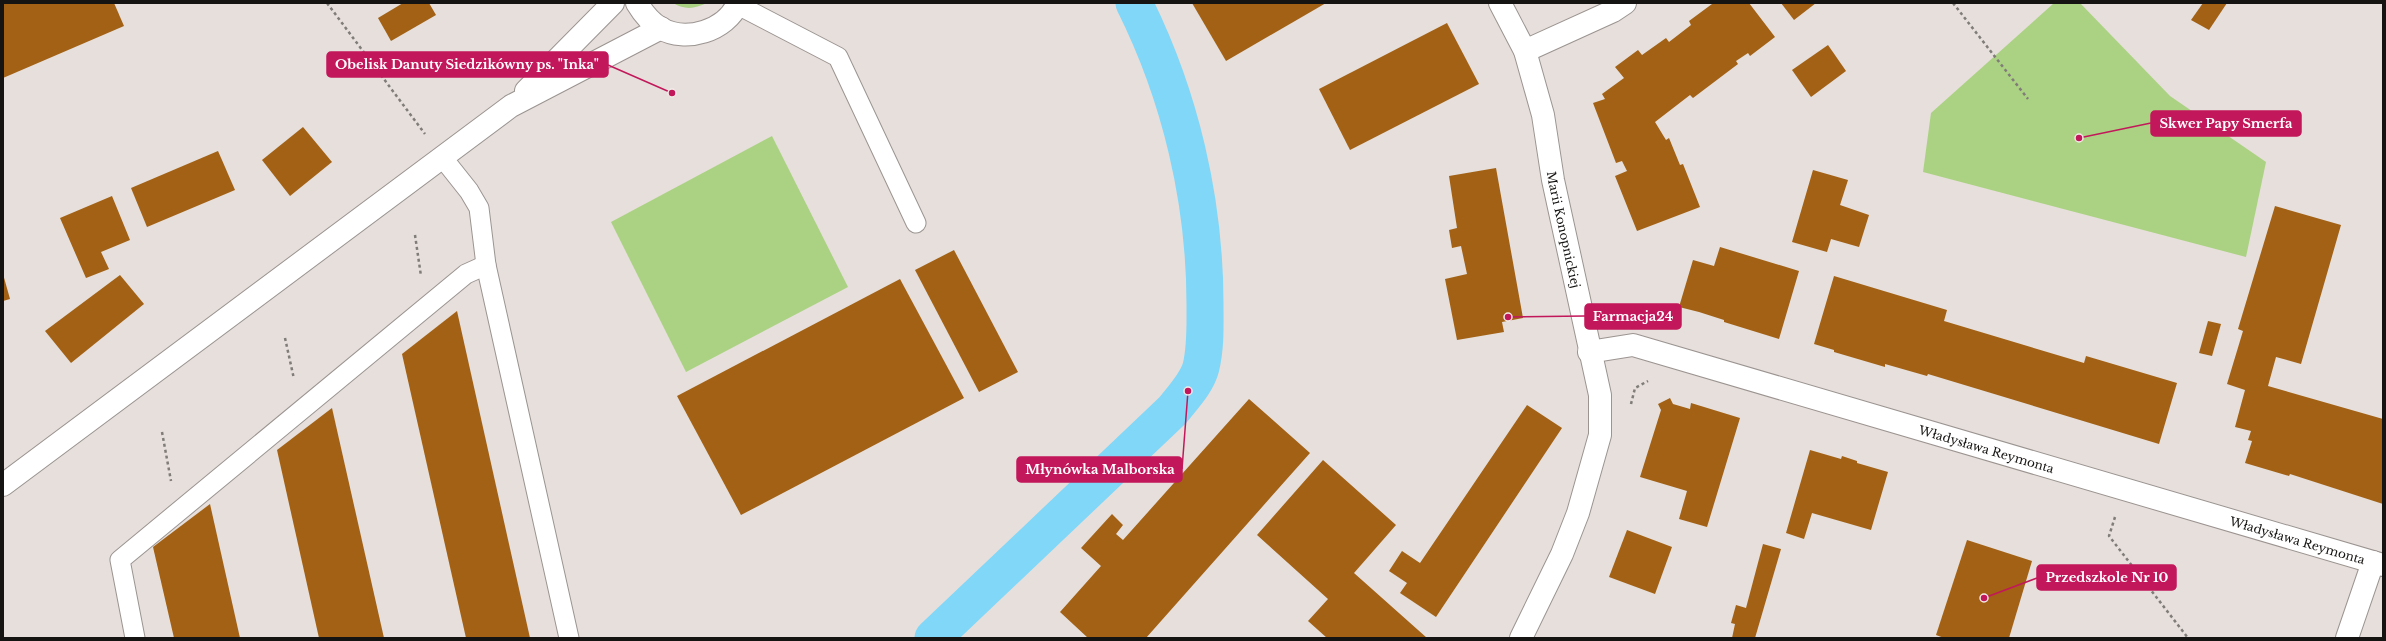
<svg xmlns="http://www.w3.org/2000/svg" width="2386" height="641" viewBox="0 0 2386 641" font-family="'Libre Baskerville',serif">
  <style>
    .green { fill: #abd282 }
    .lines { fill: none; stroke-linecap: round; stroke-linejoin: round }
    .canal { stroke: #80d7f7; stroke-width: 37 }
    .building { fill: #a26114 }
    .service-casing { stroke: #9b9491; stroke-width: 21 }
    .minor-casing { stroke: #9b9491; stroke-width: 24 }
    .tertiary-casing { stroke: #9b9491; stroke-width: 24 }
    .path { stroke: #807c79; stroke-width: 2.5; stroke-dasharray: 3 3; stroke-linecap: butt }
    .service { stroke: #fff; stroke-width: 19 }
    .minor { stroke: #fff; stroke-width: 22 }
    .tertiary { stroke: #fff; stroke-width: 22 }
    .labels { text-anchor: middle; dominant-baseline: central; stroke-width: 3; stroke-linejoin: round; paint-order: stroke }
    .street-label { font-size: 12px; fill: #161412; stroke: #f3ece9 }
    .leader { fill: none; stroke: #c2185b; stroke-width: 1.5 }
    .callout-dot { fill: #c2185b; stroke: #f3ece9; stroke-width: 1.5 }
    .callout { fill: #c2185b; stroke: #c2185b; stroke-width: 1.5 }
    .callout-label { font-size: 13px; text-anchor: middle; font-weight: bold; fill: #fff }
  </style>
  <rect width="100%" height="100%" fill="#e6dfdb"/>
  <g class="green">
    <path d="M 673,3 L 707,3 C 694,9 685,10 673,3 Z"/>
    <path d="M 2054,3 L 2080,3 L 2170,96 L 2266,162 L 2246,257 L 1923,172 L 1931,113 Z"/>
    <path d="M 772,136 L 848,287 L 686,372 L 611,222 Z"/>
  </g>
  <g class="lines">
    <path class="canal" d="M 933,638 L 1173,410 C 1183,397 1197,383 1201,367 C 1206,346 1205,325 1205,304 C 1205,200 1180,95 1134,3"/>
  </g>
  <g class="building">
    <path d="M 3,3 L 114,3 L 124,26 L 3,78 Z"/>
    <path d="M 403,3 L 429,3 L 436,15 L 391,41 L 378,18 Z"/>
    <path d="M 1192,3 L 1326,3 L 1226,61 Z"/>
    <path d="M 1711,3 L 1749,3 L 1775,37 L 1750,56 L 1748,53 L 1736,61 L 1738,64 L 1693,98 L 1690,95 L 1655,122 L 1666,140 L 1669,138 L 1680,165 L 1683,164 L 1700,207 L 1637,231 L 1615,176 L 1627,171 L 1622,161 L 1616,163 L 1593,103 L 1605,99 L 1602,94 L 1624,78 L 1615,67 L 1638,50 L 1642,55 L 1666,38 L 1669,42 L 1691,25 L 1689,21 L 1712,4 Z"/>
    <path d="M 1781,3 L 1816,3 L 1794,20 Z"/>
    <path d="M 2203,3 L 2227,3 L 2209,30 L 2191,20 Z"/>
    <path d="M 1447,23 L 1479,84 L 1350,150 L 1319,89 Z"/>
    <path d="M 1828,45 L 1846,71 L 1811,97 L 1792,70 Z"/>
    <path d="M 303,127 L 332,162 L 290,196 L 262,160 Z"/>
    <path d="M 218,151 L 235,190 L 147,227 L 131,188 Z"/>
    <path d="M 1496,168 L 1523,318 L 1502,322 L 1504,332 L 1457,340 L 1445,279 L 1467,274 L 1461,246 L 1452,248 L 1449,230 L 1457,228 L 1449,176 Z"/>
    <path d="M 1813,170 L 1848,180 L 1840,205 L 1869,215 L 1859,247 L 1831,239 L 1827,252 L 1792,242 Z"/>
    <path d="M 112,196 L 130,240 L 101,252 L 109,269 L 86,278 L 60,218 Z"/>
    <path d="M 2275,206 L 2341,225 L 2301,364 L 2276,357 L 2268,386 L 2383,419 L 2383,504 L 2290,474 L 2289,476 L 2245,463 L 2252,441 L 2248,440 L 2251,431 L 2235,427 L 2245,390 L 2227,384 L 2243,331 L 2238,329 Z"/>
    <path d="M 1720,247 L 1799,271 L 1779,339 L 1724,322 L 1724,320 L 1699,312 L 1679,307 L 1693,260 L 1714,266 Z"/>
    <path d="M 954,250 L 1018,372 L 979,392 L 915,270 Z"/>
    <path d="M 3,274 L 10,299 L 3,301 Z"/>
    <path d="M 120,275 L 144,304 L 71,363 L 45,331 Z"/>
    <path d="M 1834,276 L 1947,310 L 1944,321 L 2084,363 L 2086,356 L 2177,383 L 2159,444 L 1928,374 L 1927,376 L 1885,364 L 1885,367 L 1834,352 L 1834,350 L 1814,344 Z"/>
    <path d="M 900,279 L 964,398 L 741,515 L 677,396 Z"/>
    <path d="M 457,311 L 530,638 L 466,638 L 402,354 Z"/>
    <path d="M 2208,321 L 2221,324 L 2212,356 L 2199,353 Z"/>
    <path d="M 1670,398 L 1673,404 L 1690,409 L 1691,403 L 1740,418 L 1707,527 L 1679,519 L 1687,491 L 1640,477 L 1661,410 L 1658,404 Z"/>
    <path d="M 1249,399 L 1310,453 L 1146,638 L 1088,638 L 1060,612 L 1101,566 L 1081,548 L 1112,514 L 1123,525 L 1116,534 L 1123,540 Z"/>
    <path d="M 1527,405 L 1562,428 L 1436,617 L 1400,593 L 1407,583 L 1389,571 L 1402,551 L 1420,563 Z"/>
    <path d="M 332,408 L 384,638 L 319,638 L 277,450 Z"/>
    <path d="M 1810,450 L 1841,459 L 1842,456 L 1857,461 L 1857,463 L 1888,472 L 1871,530 L 1812,513 L 1804,539 L 1786,533 Z"/>
    <path d="M 1323,460 L 1396,525 L 1354,573 L 1427,638 L 1327,638 L 1308,621 L 1328,599 L 1257,535 Z"/>
    <path d="M 210,504 L 240,638 L 174,638 L 153,547 Z"/>
    <path d="M 1627,530 L 1672,547 L 1655,594 L 1609,577 Z"/>
    <path d="M 1967,540 L 2032,561 L 2009,638 L 1944,638 L 1936,635 Z"/>
    <path d="M 1763,544 L 1781,549 L 1755,638 L 1732,638 L 1735,624 L 1731,623 L 1736,605 L 1746,608 Z"/>
  </g>
  <g class="lines">
    <defs>
      <g id="service">
        <path d="M 738,5 L 838,57 L 916,223"/>
        <path d="M 442,157 L 469,191 L 479,208 L 486,265 L 569,638"/>
        <path d="M 135,638 L 120,560 L 466,274 L 486,265"/>
      </g>
      <g id="minor">
        <path d="M 637,3 C 643,13 650,22 660,28 C 686,43 726,31 738,3"/>
        <path d="M 1525,51 L 1613,11 L 1625,3"/>
        <path d="M 526,91 L 613,3"/>
        <path id="s1" d="M 1589,352 L 1633,345 L 2383,565"/>
        <path d="M 3,485 L 511,106 L 661,28"/>
        <path d="M 2347,638 L 2373,562"/>
      </g>
      <g id="tertiary">
        <path id="s2" d="M 1500,3 L 1525,51 L 1543,115 L 1553,180 L 1600,395 L 1600,435 L 1578,513 L 1562,554 L 1521,638"/>
      </g>
    </defs>
    <use href="#service" class="service-casing"/>
    <use href="#minor" class="minor-casing"/>
    <use href="#tertiary" class="tertiary-casing"/>
    <g class="path">
      <path d="M 327,3 L 425,134"/>
      <path d="M 1953,3 L 2028,99"/>
      <path d="M 415,235 L 421,276"/>
      <path d="M 285,338 L 294,379"/>
      <path d="M 1631,404 L 1635,388 L 1648,381"/>
      <path d="M 162,432 L 171,481"/>
      <path d="M 2115,517 L 2109,536 L 2188,638"/>
    </g>
    <use href="#service" class="service"/>
    <use href="#minor" class="minor"/>
    <use href="#tertiary" class="tertiary"/>
  </g>
  <g class="labels">
    <g class="street-label">
      <text stroke="none"><textPath href="#s2" startOffset="237">Marii Konopnickiej</textPath></text>
      <text stroke="none"><textPath href="#s1" startOffset="413">Władysława Reymonta</textPath></text>
      <text stroke="none"><textPath href="#s1" startOffset="737">Władysława Reymonta</textPath></text>
    </g>
  </g>
  <path class="leader" d="M672 93L608 65M2079 138L2151 123M1508 317L1585 316M1188 391L1182 469M1984 598L2037 578"/>
  <g class="callout-dot">
    <circle cx="672" cy="93" r="4"/>
    <circle cx="2079" cy="138" r="4"/>
    <circle cx="1508" cy="317" r="4"/>
    <circle cx="1188" cy="391" r="4"/>
    <circle cx="1984" cy="598" r="4"/>
  </g>
  <g class="callout">
    <rect x="327" y="52" width="281" height="25" rx="4"/>
    <rect x="2151" y="111" width="150" height="25" rx="4"/>
    <rect x="1585" y="304" width="96" height="25" rx="4"/>
    <rect x="1017" y="457" width="165" height="25" rx="4"/>
    <rect x="2037" y="565" width="139" height="25" rx="4"/>
  </g>
  <g class="callout-label">
    <text x="467" y="69">Obelisk Danuty Siedzikówny ps. "Inka"</text>
    <text x="2226" y="128">Skwer Papy Smerfa</text>
    <text x="1633" y="321">Farmacja24</text>
    <text x="1100" y="474">Młynówka Malborska</text>
    <text x="2107" y="582">Przedszkole Nr 10</text>
  </g>
  <rect width="2386" height="641" fill="none" stroke="#161412" stroke-width="8"/>
</svg>
